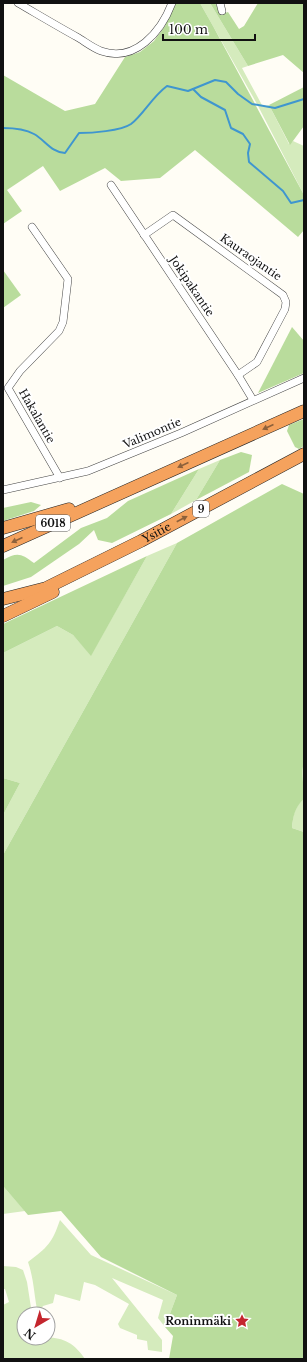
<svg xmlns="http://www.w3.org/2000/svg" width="307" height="1362" viewBox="0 0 307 1362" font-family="'Libre Baskerville',serif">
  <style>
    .green { fill: #d5ebbd }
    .forest { fill: #b9dc9c }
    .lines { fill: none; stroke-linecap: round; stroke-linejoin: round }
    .stream { stroke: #3f96cf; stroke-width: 2 }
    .minor-casing { stroke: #444; stroke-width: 8 }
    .motorway-casing { stroke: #222; stroke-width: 13 }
    .minor { stroke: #fff; stroke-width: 7 }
    .motorway { stroke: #f5a25d; stroke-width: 12 }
    .oneway { fill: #8e613b }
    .labels { text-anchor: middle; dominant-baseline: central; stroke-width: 4; stroke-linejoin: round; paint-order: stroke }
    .shield { fill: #fff; stroke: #585858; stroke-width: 1 }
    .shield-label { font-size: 10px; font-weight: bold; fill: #111 }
    .street-label { font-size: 11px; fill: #111; stroke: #fff }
    .poi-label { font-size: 11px; font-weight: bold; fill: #111; stroke: #fff; text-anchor: end }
  </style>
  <rect width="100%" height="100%" fill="#fffdf5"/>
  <g class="green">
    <path d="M 200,3 L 210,3 L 248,66 L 242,68 L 263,107 L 269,105 L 289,144 L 293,141 L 304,146 L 304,195 L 257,104 Z"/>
    <path d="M 220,460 L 196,500 L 171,514 L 199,469 Z"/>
    <path d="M 177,543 L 3,855 L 3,815 L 20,783 L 3,778 L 3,653 L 57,626 L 73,635 L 91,655 L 147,556 Z"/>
    <path d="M 304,799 L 304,832 L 292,828 C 293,816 294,807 304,799 Z"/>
    <path d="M 3,1186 L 25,1211 L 3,1214 Z"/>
    <path d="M 60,1220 L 91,1255 L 177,1295 L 165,1327 L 158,1318 L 163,1300 L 112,1278 L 162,1340 L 162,1352 L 148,1350 L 147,1341 L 137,1339 L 137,1335 L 120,1328 L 118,1324 L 129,1304 L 95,1285 L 84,1282 L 80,1301 L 55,1294 L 53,1303 L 43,1306 L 38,1314 C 34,1296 34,1279 28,1262 C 48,1247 52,1243 60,1220 Z"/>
    <path d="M 3,1266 L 16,1267 L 23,1270 L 27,1282 L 32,1314 L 24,1314 L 24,1338 C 52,1338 67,1333 85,1359 L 3,1359 L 3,1305 L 9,1302 L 5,1289 L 3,1289 Z"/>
  </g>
  <g class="forest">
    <path d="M 175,3 L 200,3 L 213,26 L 304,195 L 304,230 L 298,237 L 195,150 L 160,178 L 121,181 L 105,168 L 60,191 L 43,166 L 7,190 L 22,211 L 3,224 L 3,75 L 65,111 L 95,104 L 125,57 L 140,52 L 154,41 L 165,26 Z"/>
    <path d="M 210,3 L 215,3 L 222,14 L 228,12 L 239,29 L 244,26 L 258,3 L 304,3 L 304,73 L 283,55 L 248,66 Z"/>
    <path d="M 304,87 L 304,126 L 290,145 L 269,105 Z"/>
    <path d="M 3,270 L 21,295 L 3,308 Z"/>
    <path d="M 292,327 L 304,341 L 304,373 L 258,393 Z"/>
    <path d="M 304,419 L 304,446 L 299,449 L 295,447 L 287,431 L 289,425 Z"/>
    <path d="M 241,452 L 252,455 L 249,472 L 196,500 L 220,460 Z"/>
    <path d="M 199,469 L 171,514 L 112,543 L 98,540 L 94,530 L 79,544 L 31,577 L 3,586 L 3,560 C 17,552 21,553 34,563 L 81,528 L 107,518 L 128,501 Z"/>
    <path d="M 282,484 L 304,494 L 304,763 C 301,769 304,790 304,799 C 295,807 293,816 292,828 L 304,832 L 304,1359 L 169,1359 L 173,1336 L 165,1327 L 177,1295 L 101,1257 L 61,1211 L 28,1215 L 3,1186 L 3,855 L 177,543 Z"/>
    <path d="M 31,502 L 41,505 L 34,511 L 3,521 L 3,508 Z"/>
    <path d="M 147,556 L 91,656 L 73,635 L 57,626 L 3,653 L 3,624 Z"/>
    <path d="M 3,778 L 20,783 L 3,815 Z"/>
  </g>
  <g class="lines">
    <g class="stream">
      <path d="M 193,89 L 201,97 L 225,110 L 231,128 L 243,134 L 250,144 L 248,153 L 249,162 L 283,191 L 291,203 L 304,200"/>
      <path d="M 3,128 C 13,128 25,129 34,134 C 45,140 52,153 65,153 L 79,133 C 91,133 121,131 131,124 C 143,115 152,97 167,86 L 188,91 L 215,80 L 226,82 L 238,94 L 252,104 L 275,108 L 304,99"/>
    </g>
    <defs>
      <g id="minor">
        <path d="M 18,3 C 37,14 57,26 77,37 C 84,41 93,48 101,51 C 135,63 161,32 172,3"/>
        <path d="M 220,3 L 222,11"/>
        <path d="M 111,185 L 238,375 L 253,400"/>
        <path d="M 32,227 L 68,279 L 63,322 L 59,331 L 20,371 L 8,388 L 60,478"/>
        <path d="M 144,235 L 173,215 L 283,295 L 286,302 L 285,309 L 257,362 L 238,375"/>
        <path d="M 3,490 L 88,471 L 181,433 L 304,378"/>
      </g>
      <g id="motorway">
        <path d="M 3,528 L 69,509"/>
        <path d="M 3,546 L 304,411"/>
        <path id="s1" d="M 3,599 L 46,588 L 141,541 L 304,454"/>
        <path d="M 3,616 L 53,592"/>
      </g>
    </defs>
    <use href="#minor" class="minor-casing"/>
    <use href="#motorway" class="motorway-casing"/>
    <use href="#minor" class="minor"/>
    <use href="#motorway" class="motorway"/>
  </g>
  <defs><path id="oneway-solid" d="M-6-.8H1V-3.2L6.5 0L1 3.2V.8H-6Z"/></defs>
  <g class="oneway">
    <use href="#oneway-solid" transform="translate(268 427) rotate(156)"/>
    <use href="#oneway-solid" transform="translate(183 465) rotate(156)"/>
    <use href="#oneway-solid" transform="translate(182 519) rotate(-28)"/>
    <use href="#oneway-solid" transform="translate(17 540) rotate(156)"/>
  </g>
  <defs>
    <symbol id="sight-bare" viewBox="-9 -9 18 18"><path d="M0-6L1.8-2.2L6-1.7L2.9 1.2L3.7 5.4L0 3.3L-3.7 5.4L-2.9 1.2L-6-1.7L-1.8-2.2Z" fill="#c4262e" stroke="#fff" stroke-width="2.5" paint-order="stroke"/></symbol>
  </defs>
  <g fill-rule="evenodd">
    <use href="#sight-bare" x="232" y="1311" width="20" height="20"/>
  </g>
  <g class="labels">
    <g class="shield">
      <rect x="193" y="501" width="16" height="16" rx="3"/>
      <rect x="36" y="515" width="34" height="16" rx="3"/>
    </g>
    <g class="shield-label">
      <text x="201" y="509">9</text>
      <text x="53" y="523">6018</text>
    </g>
    <g class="street-label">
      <text transform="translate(251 257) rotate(35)">Kauraojantie</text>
      <text transform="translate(192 286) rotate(56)">Jokipakantie</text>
      <text transform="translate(37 416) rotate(60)">Hakalantie</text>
      <text transform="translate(152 433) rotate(-23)">Valimontie</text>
      <text stroke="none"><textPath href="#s1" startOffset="168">Ysitie</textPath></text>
    </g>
    <g class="poi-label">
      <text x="231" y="1321">Roninmäki</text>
    </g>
  </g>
  <rect width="307" height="1362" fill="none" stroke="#111111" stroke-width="8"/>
  <g transform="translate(36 1326) rotate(218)"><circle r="19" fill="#ffffff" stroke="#a0a0a0"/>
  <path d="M0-3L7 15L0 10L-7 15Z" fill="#c4262e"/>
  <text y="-6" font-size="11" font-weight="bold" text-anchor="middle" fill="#111111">N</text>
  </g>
  <path d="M163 34v6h92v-6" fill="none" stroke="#111111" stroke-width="2"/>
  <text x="169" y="34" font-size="12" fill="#111111" stroke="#ffffff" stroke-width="3" paint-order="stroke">100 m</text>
</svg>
